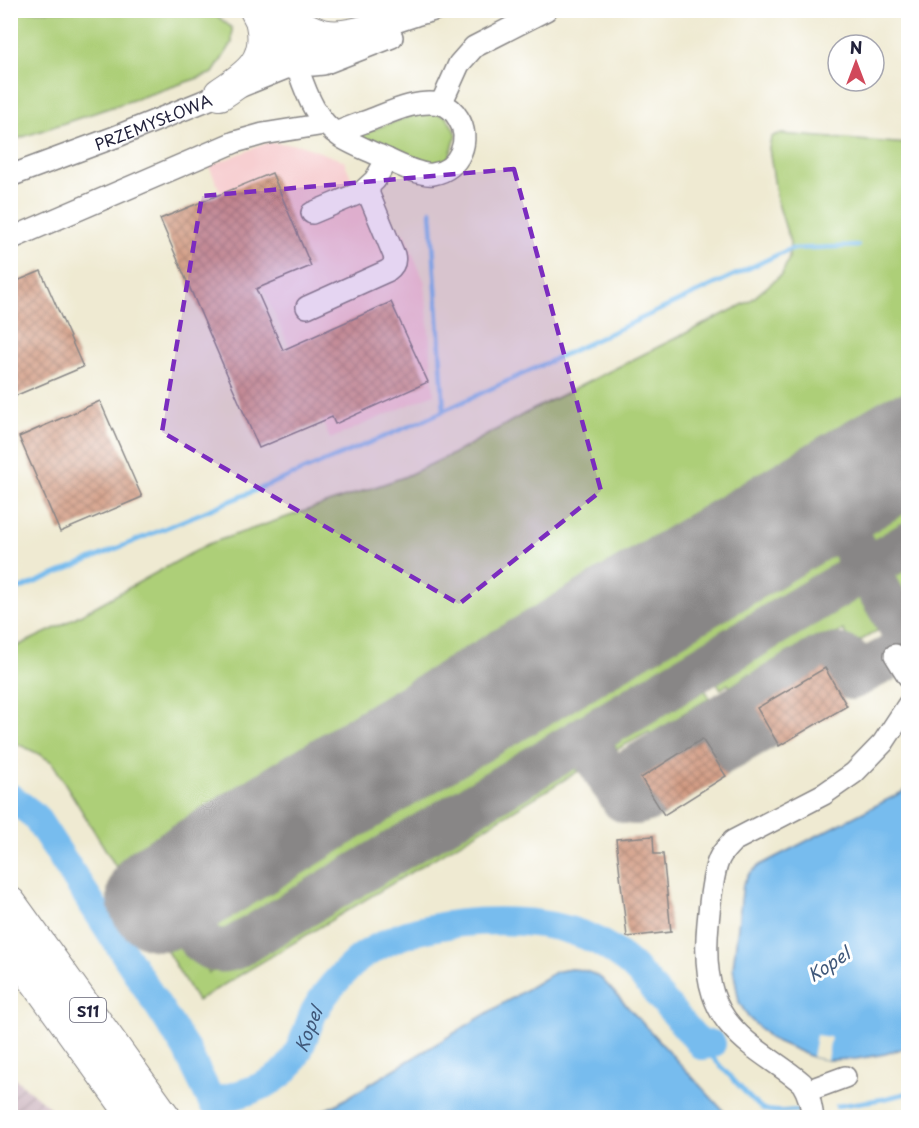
<svg xmlns="http://www.w3.org/2000/svg" width="919" height="1128" viewBox="0 0 919 1128" font-family="'Playpen Sans',sans-serif">
  <style>
    .built { fill: #f7cfd1 }
    .industrial { fill: url(#industrial-furrows) }
    .green { fill: #adcf78; stroke: #68785a; stroke-width: 1.5 }
    .water { fill: #77bcee; stroke: #4c6f94; stroke-width: 1.5 }
    .pier { fill: #efead2 }
    .lines { fill: none; stroke-linecap: round; stroke-linejoin: round }
    .stream { stroke: #77bcee; stroke-width: 4.5 }
    .river { stroke: #77bcee; stroke-width: 28 }
    .taxiway { stroke: #888686; stroke-width: 44 }
    .runway { stroke: #888686; stroke-width: 110 }
    .building { fill: url(#building-cross-hatch) }
    .minor-casing { stroke: #888686; stroke-width: 24 }
    .highway-casing { stroke: #888686; stroke-width: 34 }
    .minor { stroke: #fff; stroke-width: 21 }
    .highway { stroke: #fff; stroke-width: 32 }
    .marked { fill: #7b2cbf; fill-opacity: 0.2; stroke: #7b2cbf; stroke-width: 4.5; stroke-dasharray: 12 8; stroke-linejoin: round }
    .labels { text-anchor: middle; dominant-baseline: central; stroke-width: 6; stroke-linejoin: round; paint-order: stroke }
    .shield { fill: #fff; stroke: #646476; stroke-width: 1.5 }
    .shield-label { font-size: 15px; font-weight: bold; fill: #22223b }
    .street-label { font-size: 16px; fill: #22223b; stroke: #fff }
    .water-label { font-size: 18px; font-style: italic; fill: #40587a; stroke: #fff }
  </style>
  <defs>
    <pattern id="industrial-furrows" width="10" height="10" patternUnits="userSpaceOnUse" patternTransform="scale(1.5)"><rect width="10" height="10" fill="#d2bdc6"/><path d="M-1 1l2-2M0 10L10 0M9 11l2-2" fill="none" stroke="#b4a2ab"/></pattern>
    <pattern id="building-cross-hatch" width="8" height="8" patternUnits="userSpaceOnUse" patternTransform="scale(1.5)"><rect width="8" height="8" fill="#d19a81"/><path d="M0 0l8 8M0 8l8-8" fill="none" stroke="#a97d6b"/></pattern>
  </defs>
  <rect width="100%" height="100%" fill="#fff"/>
  <filter id="ink" filterUnits="userSpaceOnUse"><feTurbulence type="fractalNoise" baseFrequency=".0167" numOctaves="2"/><feDisplacementMap in="SourceGraphic" scale="12" xChannelSelector="R" yChannelSelector="G"/><feConvolveMatrix kernelMatrix="1 2 1 2 8 2 1 2 1" color-interpolation-filters="sRGB"/></filter>
  <filter id="wash" filterUnits="userSpaceOnUse"><feTurbulence type="fractalNoise" baseFrequency=".008" numOctaves="4" result="noise"/><feDisplacementMap in="SourceGraphic" scale="24" xChannelSelector="R" yChannelSelector="G"/><feGaussianBlur stdDeviation="1.35" result="paint"/><feColorMatrix in="noise" values="0 0 0 0 0 0 0 0 0 0 0 0 0 0 0 0 0 1.4 0 .05"/><feComposite in="paint" operator="in"/></filter>
  <g filter="url(#wash)">
    <rect width="100%" height="100%" fill="#efead2"/>
    <path class="built" d="M 269,142 L 301,145 L 344,161 L 380,245 L 404,233 L 425,283 L 434,394 L 330,439 L 209,166 Z"/>
    <path class="industrial" d="M 10,1075 L 11,1075 L 61,1117 L 11,1117 Z"/>
    <g class="green">
      <path d="M 10,11 L 207,11 L 212,12 L 232,28 L 232,43 L 213,73 L 11,141 Z"/>
      <path d="M 424,111 L 446,116 L 457,134 L 449,158 L 425,167 L 357,135 Z"/>
      <path d="M 781,134 L 908,144 L 908,420 L 253,812 L 127,885 L 52,762 L 37,753 L 11,741 L 11,649 L 60,626 L 208,544 L 404,477 L 457,452 L 524,414 L 750,301 L 782,274 L 789,258 L 790,242 L 777,200 L 769,148 L 771,138 L 775,135 Z"/>
      <path d="M 908,472 L 908,533 L 876,552 L 865,549 L 849,521 L 852,506 Z"/>
      <path d="M 817,528 L 832,531 L 849,560 L 846,569 L 231,938 C 223,939 212,937 206,932 C 201,928 198,919 195,914 L 198,898 Z"/>
      <path d="M 905,558 L 908,559 L 908,621 L 890,591 L 896,587 L 892,585 L 889,587 L 883,579 L 886,569 Z"/>
      <path d="M 857,586 L 866,589 L 885,618 L 882,628 L 853,645 L 843,630 L 756,683 L 749,674 L 730,687 L 728,684 L 721,689 L 715,680 L 717,670 Z"/>
      <path d="M 694,683 L 703,686 L 710,698 L 681,715 L 686,724 L 621,763 L 618,756 L 651,736 L 649,732 L 616,750 L 611,732 Z"/>
      <path d="M 565,759 L 579,771 L 197,1001 L 151,925 L 161,923 L 178,924 L 209,973 Z"/>
    </g>
    <g class="water">
      <path d="M 908,789 L 908,1047 L 885,1054 L 856,1059 L 827,1060 L 812,1057 L 771,1039 L 748,1017 L 739,1002 L 733,968 L 743,884 L 749,874 L 760,865 Z"/>
      <path d="M 570,969 C 583,969 591,972 602,979 L 729,1117 L 309,1117 L 337,1104 L 555,972 Z"/>
    </g>
    <path class="pier" d="M 816,1035 L 831,1037 L 827,1060 L 812,1057 Z"/>
    <g class="lines">
      <g class="stream">
        <path d="M 431,211 L 444,411"/>
        <path d="M 10,593 L 424,420 L 790,249 L 858,246"/>
        <path d="M 702,1046 L 753,1101 C 757,1104 761,1109 766,1110 C 777,1113 792,1110 803,1110"/>
        <path d="M 837,1106 L 883,1099 L 908,1093"/>
      </g>
      <path class="river" id="s1" d="M 10,797 L 35,816 L 186,1049 L 212,1102 C 235,1095 261,1090 280,1075 C 300,1060 304,1034 314,1012 C 321,999 330,987 341,976 C 348,969 356,960 364,955 C 382,944 402,934 422,930 C 467,919 532,917 575,932 C 592,937 609,947 623,958 C 636,968 647,981 657,994 C 672,1011 687,1028 702,1046 L 712,1044"/>
      <g class="taxiway">
        <path d="M 824,498 L 901,627 C 904,638 903,646 895,655 L 851,678"/>
        <path d="M 714,757 L 768,726"/>
        <path d="M 598,760 L 623,800 C 634,806 642,802 653,797"/>
        <path d="M 611,782 L 822,657 C 840,652 851,657 861,673"/>
        <path d="M 191,878 C 185,883 179,889 178,897 C 177,906 182,913 186,920 C 198,939 208,957 234,948 L 908,544"/>
      </g>
      <path class="runway" d="M 162,896 L 403,748 L 908,448"/>
    </g>
    <g id="blocks">
      <g class="building">
        <path d="M 272,173 L 311,266 L 256,289 L 283,350 L 391,302 L 428,382 L 335,424 L 332,417 L 259,448 L 160,219 Z"/>
        <path d="M 41,271 L 83,367 L 10,398 L 10,284 Z"/>
        <path d="M 100,401 L 142,497 L 60,532 L 19,437 Z"/>
        <path d="M 825,668 L 847,706 L 779,746 L 757,708 Z"/>
        <path d="M 702,739 L 726,776 L 664,815 L 641,778 Z"/>
        <path d="M 653,836 L 654,854 L 663,854 L 671,932 L 627,937 L 616,839 Z"/>
      </g>
    </g>
  </g>
  <g filter="url(#ink)">
    <use href="#blocks" fill-opacity="0" stroke="#888686" stroke-width="1.5"/>
    <g class="lines">
      <defs>
        <g id="minor">
          <path d="M 296,64 C 306,92 314,120 341,137 C 352,144 365,149 378,155 C 392,161 418,176 433,174 C 460,170 472,139 458,118 C 454,111 448,106 441,104 C 417,99 391,112 370,120 C 359,124 347,128 336,133"/>
          <path d="M 296,64 L 313,65 L 323,64 L 392,37"/>
          <path d="M 441,104 L 459,64 L 474,47 L 546,10"/>
          <path id="s2" d="M 10,176 L 115,137 L 296,64 L 308,54 L 323,46 L 416,15 L 434,10"/>
          <path d="M 312,213 L 362,192 L 375,180 L 387,159"/>
          <path d="M 10,239 L 235,142 L 263,134 L 325,124"/>
          <path d="M 307,307 L 387,271 C 393,267 396,263 394,255 L 372,202 L 369,195 L 369,187"/>
          <path d="M 895,655 L 908,676"/>
          <path d="M 807,1091 L 845,1077"/>
          <path d="M 813,1118 C 811,1105 809,1094 802,1083 C 779,1063 751,1050 731,1026 C 723,1017 717,1006 713,994 C 703,963 707,927 711,895 C 713,883 714,870 719,859 C 722,852 728,847 733,841 L 824,794 L 854,773 L 883,743 L 908,705"/>
        </g>
        <g id="highway">
          <path d="M 256,10 L 279,55 L 296,64 C 300,45 301,34 288,18"/>
          <path d="M 284,14 C 320,43 338,40 381,27"/>
          <path d="M 220,94 C 247,76 270,62 262,24"/>
          <path d="M 10,903 L 165,1118"/>
          <path d="M 10,945 L 135,1118"/>
        </g>
      </defs>
      <use href="#minor" class="minor-casing"/>
      <use href="#highway" class="highway-casing"/>
      <use href="#minor" class="minor"/>
      <use href="#highway" class="highway"/>
    </g>
  </g>
  <path class="marked" d="M 514,169 L 601,491 L 459,604 L 162,432 L 202,196 Z"/>
  <g class="labels">
    <rect class="shield" x="70" y="998" width="36" height="24" rx="4.5"/>
    <g class="shield-label">
      <text x="88" y="1010">S11</text>
    </g>
    <g class="street-label">
      <text stroke="none"><textPath href="#s2" startOffset="153">PRZEMYSŁOWA</textPath></text>
    </g>
    <g class="water-label">
      <text transform="translate(828 964) rotate(-33)">Kopel</text>
      <text stroke="none"><textPath href="#s1" startOffset="496">Kopel</textPath></text>
    </g>
  </g>
  <rect width="919" height="1128" fill="none" stroke="#fff" stroke-width="36"/>
  <g transform="translate(856 63)"><circle r="28" fill="#ffffff" stroke="#a7a7b1" stroke-width="1.5"/>
  <path d="M0-4.5L10 22L0 15L-10 22Z" fill="#d1495b"/>
  <text y="-9" font-size="16" font-weight="bold" text-anchor="middle" fill="#22223b">N</text>
  </g>
</svg>
